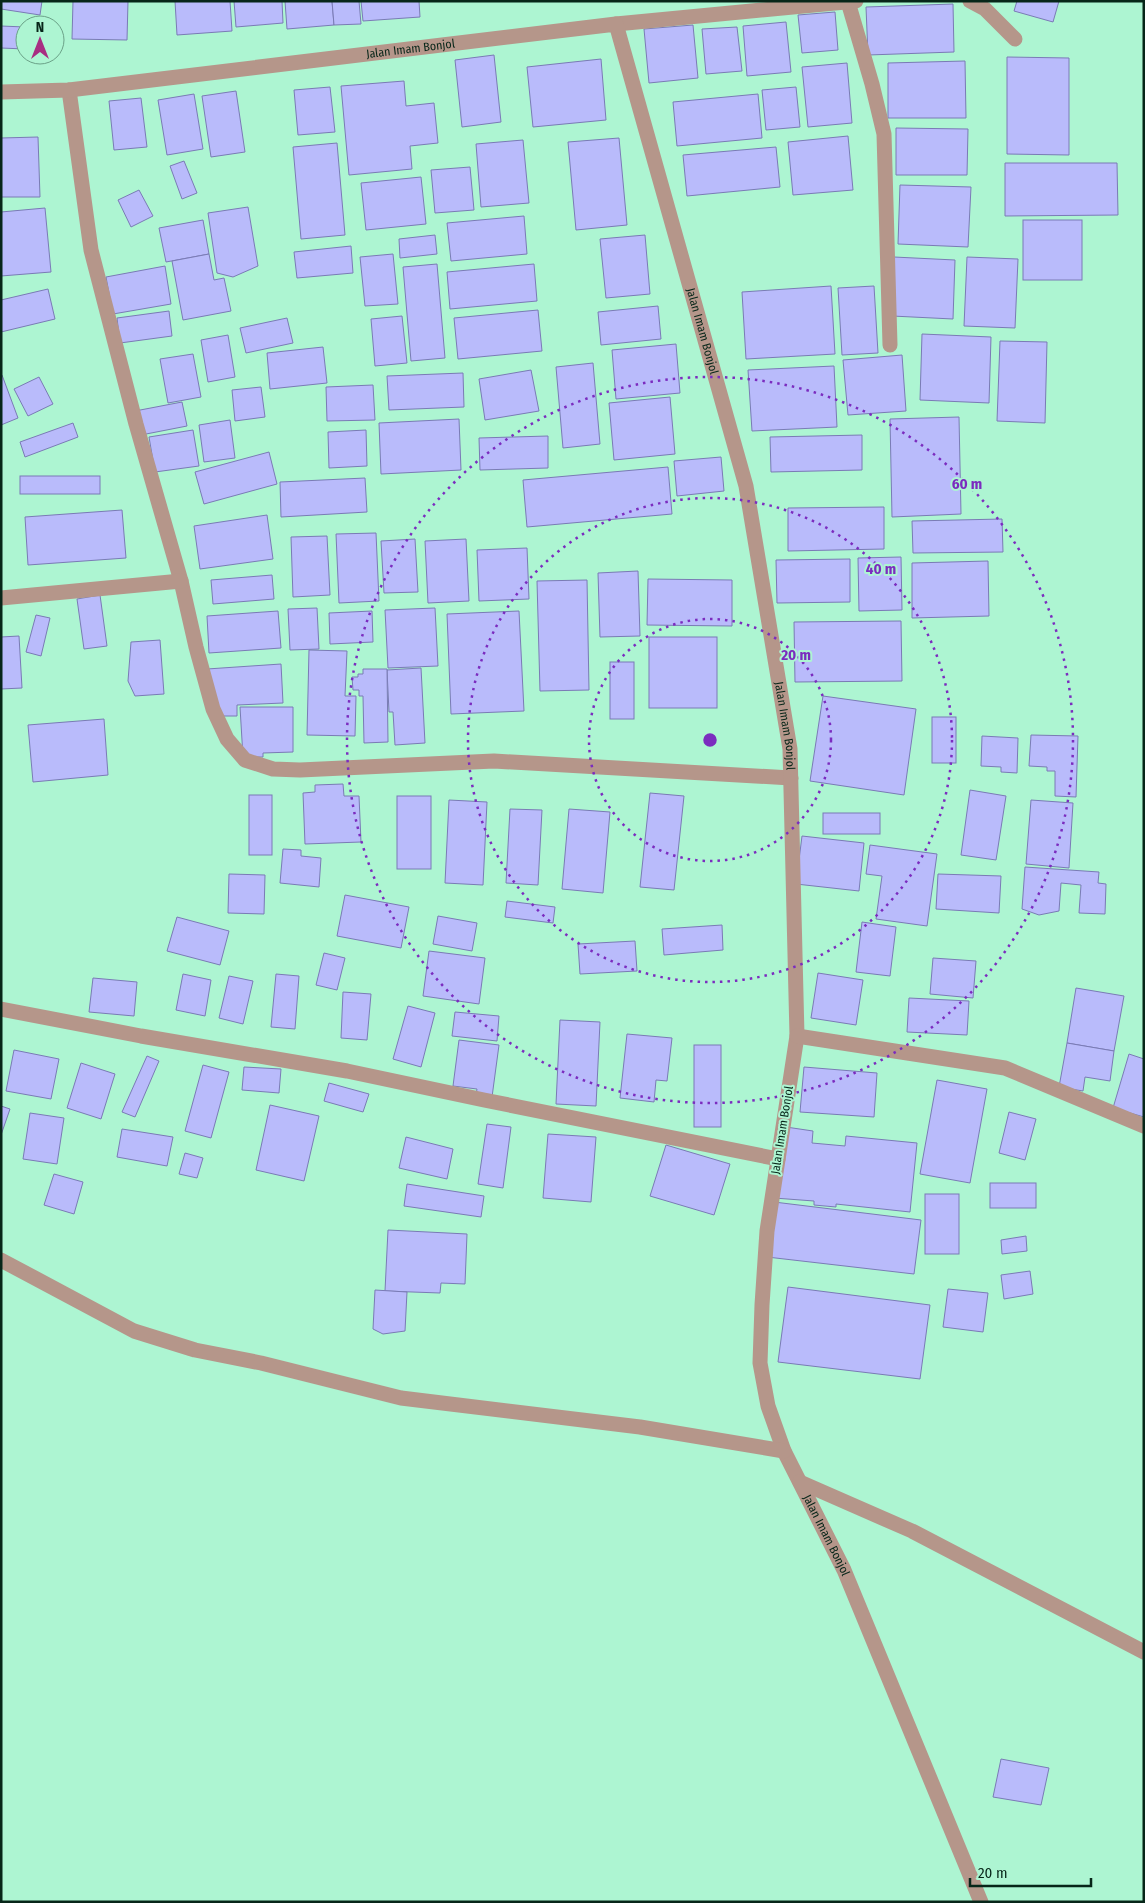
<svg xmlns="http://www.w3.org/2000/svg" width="1145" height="1903" viewBox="0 0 1145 1903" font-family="'Fira Sans Condensed',sans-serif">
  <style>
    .building { fill: #b9bbfb; stroke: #7a7bb5 }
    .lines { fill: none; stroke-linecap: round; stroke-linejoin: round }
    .street { stroke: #b5968a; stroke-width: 15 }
    .ring { fill: none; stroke: #7b2cbf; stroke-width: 2.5; stroke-dasharray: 2.5 5 }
    .labels { text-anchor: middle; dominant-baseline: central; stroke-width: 4; stroke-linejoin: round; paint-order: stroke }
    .street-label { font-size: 12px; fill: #072619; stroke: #adf5d2 }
    .centre { fill: #7b2cbf; stroke: #adf5d2; stroke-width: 2.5 }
    .ring-label { font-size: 15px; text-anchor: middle; font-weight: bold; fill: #7b2cbf; stroke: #adf5d2; stroke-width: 4; stroke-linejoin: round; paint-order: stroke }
  </style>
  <rect width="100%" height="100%" fill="#adf5d2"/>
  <g class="building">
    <path d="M 1,1 L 42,1 L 40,15 L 1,9 Z"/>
    <path d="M 73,1 L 128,1 L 127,40 L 72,39 Z"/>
    <path d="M 175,1 L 230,1 L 232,31 L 177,35 Z"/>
    <path d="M 234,1 L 282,1 L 283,23 L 236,27 Z"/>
    <path d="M 285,1 L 332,1 L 334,25 L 287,29 Z"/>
    <path d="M 332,1 L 359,1 L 361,24 L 334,25 Z"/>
    <path d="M 361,1 L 419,1 L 420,17 L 363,21 Z"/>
    <path d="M 1017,1 L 1059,1 L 1053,22 L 1014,11 Z"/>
    <path d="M 953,4 L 954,52 L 868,55 L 866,7 Z"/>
    <path d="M 835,12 L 838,50 L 802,53 L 798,15 Z"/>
    <path d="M 786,22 L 791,72 L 747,76 L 743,26 Z"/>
    <path d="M 693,25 L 698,78 L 649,83 L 644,29 Z"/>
    <path d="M 1,26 L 25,27 L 25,49 L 1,48 Z"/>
    <path d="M 737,27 L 742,71 L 706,74 L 702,29 Z"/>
    <path d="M 494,55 L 501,122 L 462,127 L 455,60 Z"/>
    <path d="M 1007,57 L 1069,58 L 1069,155 L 1007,154 Z"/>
    <path d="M 601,59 L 606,120 L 533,127 L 527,67 Z"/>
    <path d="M 965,61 L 966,118 L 888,118 L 888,63 Z"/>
    <path d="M 847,63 L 852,123 L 808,127 L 802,67 Z"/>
    <path d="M 404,81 L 406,106 L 434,103 L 438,143 L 410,146 L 412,169 L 349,175 L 341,86 Z"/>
    <path d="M 330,87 L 335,132 L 298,135 L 294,90 Z"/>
    <path d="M 796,87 L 800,127 L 766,130 L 762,90 Z"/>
    <path d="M 236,91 L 245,152 L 211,157 L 202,96 Z"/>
    <path d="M 194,94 L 203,149 L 167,155 L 158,100 Z"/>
    <path d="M 758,94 L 762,138 L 677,146 L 673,102 Z"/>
    <path d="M 141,98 L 147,147 L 114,150 L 109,101 Z"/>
    <path d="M 896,128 L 968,129 L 967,175 L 896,175 Z"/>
    <path d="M 848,136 L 853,190 L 793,195 L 788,142 Z"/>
    <path d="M 38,137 L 40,197 L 1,197 L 1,138 Z"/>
    <path d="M 619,138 L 627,225 L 576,230 L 568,142 Z"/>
    <path d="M 523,140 L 529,203 L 481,207 L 476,144 Z"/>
    <path d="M 337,143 L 345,235 L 301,239 L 293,147 Z"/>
    <path d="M 776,147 L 780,187 L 687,196 L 683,155 Z"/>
    <path d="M 184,161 L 197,193 L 182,199 L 170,166 Z"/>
    <path d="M 1005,163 L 1117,163 L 1118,215 L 1005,216 Z"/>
    <path d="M 470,167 L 474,210 L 435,213 L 431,170 Z"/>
    <path d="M 421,177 L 426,224 L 366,230 L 361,183 Z"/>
    <path d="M 900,185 L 971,187 L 968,247 L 898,244 Z"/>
    <path d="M 139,190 L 153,216 L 131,227 L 118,200 Z"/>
    <path d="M 248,207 L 258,266 L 233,277 L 217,273 L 208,213 Z"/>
    <path d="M 45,208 L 51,272 L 1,276 L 1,212 Z"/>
    <path d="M 524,216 L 527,254 L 451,261 L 447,223 Z"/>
    <path d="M 203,220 L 209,254 L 166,262 L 159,228 Z"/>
    <rect x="1023" y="220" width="59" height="60"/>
    <path d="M 435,235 L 437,254 L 400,258 L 399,239 Z"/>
    <path d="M 645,235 L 650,294 L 606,298 L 600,239 Z"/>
    <path d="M 351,246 L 353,273 L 297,278 L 294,252 Z"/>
    <path d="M 209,254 L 214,280 L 224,278 L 231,311 L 183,320 L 172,261 Z"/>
    <path d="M 393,254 L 398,304 L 365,306 L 360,257 Z"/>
    <path d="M 894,257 L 955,260 L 953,319 L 892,316 Z"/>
    <path d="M 967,257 L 1018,259 L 1015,328 L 964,326 Z"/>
    <path d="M 437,264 L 445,358 L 411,361 L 403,267 Z"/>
    <path d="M 534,264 L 537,301 L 450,309 L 447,272 Z"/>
    <path d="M 165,266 L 171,304 L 113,314 L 106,277 Z"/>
    <path d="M 831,286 L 835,354 L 746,359 L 742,292 Z"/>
    <path d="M 874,286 L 878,353 L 842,355 L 838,288 Z"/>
    <path d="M 48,289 L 55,319 L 1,332 L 1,300 Z"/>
    <path d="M 658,306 L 661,339 L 601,345 L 598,312 Z"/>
    <path d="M 538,310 L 542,351 L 458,359 L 454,318 Z"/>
    <path d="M 169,311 L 172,336 L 120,343 L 117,318 Z"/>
    <path d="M 402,316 L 407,363 L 375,366 L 371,319 Z"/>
    <path d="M 287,318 L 293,343 L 246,353 L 240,328 Z"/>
    <path d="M 922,334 L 991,337 L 989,403 L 920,400 Z"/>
    <path d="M 228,335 L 235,377 L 208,382 L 201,340 Z"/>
    <path d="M 1000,341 L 1047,342 L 1045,423 L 997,421 Z"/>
    <path d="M 676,344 L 680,393 L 616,399 L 612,350 Z"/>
    <path d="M 323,347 L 327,383 L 270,389 L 267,353 Z"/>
    <path d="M 193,354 L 201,397 L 168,403 L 160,359 Z"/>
    <path d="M 902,355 L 906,411 L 848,415 L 843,360 Z"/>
    <path d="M 593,363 L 600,444 L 563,448 L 556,367 Z"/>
    <path d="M 834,366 L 837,427 L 752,431 L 748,370 Z"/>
    <path d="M 531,370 L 539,411 L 485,420 L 479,379 Z"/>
    <path d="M 463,373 L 464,407 L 389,410 L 387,376 Z"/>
    <path d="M 2,375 L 18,418 L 1,425 L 1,375 Z"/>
    <path d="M 39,377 L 53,404 L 28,416 L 14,389 Z"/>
    <path d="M 373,385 L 375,420 L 327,421 L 326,387 Z"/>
    <path d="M 261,387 L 265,417 L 235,421 L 232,390 Z"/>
    <path d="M 670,397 L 675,454 L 614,460 L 609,403 Z"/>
    <path d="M 182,402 L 187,426 L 141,435 L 135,411 Z"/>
    <path d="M 959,417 L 961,514 L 892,517 L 890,419 Z"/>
    <path d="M 459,419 L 461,470 L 381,474 L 379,423 Z"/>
    <path d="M 230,420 L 235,458 L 204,462 L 199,425 Z"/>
    <path d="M 73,423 L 78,437 L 25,457 L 20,442 Z"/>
    <path d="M 193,430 L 199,466 L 155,472 L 149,437 Z"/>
    <path d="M 366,430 L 367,466 L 329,468 L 328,432 Z"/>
    <path d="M 862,435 L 862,470 L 771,472 L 770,437 Z"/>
    <path d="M 548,436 L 548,468 L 480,470 L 479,438 Z"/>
    <path d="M 269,452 L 277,484 L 204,504 L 195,472 Z"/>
    <path d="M 721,457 L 724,491 L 677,496 L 674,461 Z"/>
    <path d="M 668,467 L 672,514 L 527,527 L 523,480 Z"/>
    <rect x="20" y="476" width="80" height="18"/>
    <path d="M 365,478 L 367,512 L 281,517 L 280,482 Z"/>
    <path d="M 884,507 L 884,549 L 788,551 L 788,508 Z"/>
    <path d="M 122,510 L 126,558 L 28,565 L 25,517 Z"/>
    <path d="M 267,515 L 273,559 L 200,569 L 194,526 Z"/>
    <path d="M 1002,519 L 1003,552 L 913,553 L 912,521 Z"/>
    <path d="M 376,533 L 379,601 L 339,603 L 336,534 Z"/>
    <path d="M 327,536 L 330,595 L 293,597 L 291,537 Z"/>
    <path d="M 415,539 L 418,592 L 384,593 L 381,541 Z"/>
    <path d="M 466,539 L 469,601 L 428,603 L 425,541 Z"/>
    <path d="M 527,548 L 529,599 L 479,601 L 477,550 Z"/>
    <path d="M 901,557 L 902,610 L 859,611 L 858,558 Z"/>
    <path d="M 850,559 L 850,602 L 777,603 L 776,560 Z"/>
    <path d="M 988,561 L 989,616 L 912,618 L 912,563 Z"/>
    <path d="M 638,571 L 640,636 L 600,637 L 598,573 Z"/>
    <path d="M 272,575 L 274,599 L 213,604 L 211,580 Z"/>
    <path d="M 648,579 L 732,580 L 732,626 L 647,625 Z"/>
    <path d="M 587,580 L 589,690 L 540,691 L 537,581 Z"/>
    <path d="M 100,595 L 107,646 L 84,649 L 77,599 Z"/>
    <path d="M 317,608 L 319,649 L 290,650 L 288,609 Z"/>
    <path d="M 435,608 L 438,666 L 388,668 L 385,610 Z"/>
    <path d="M 278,611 L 281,648 L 209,653 L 207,616 Z"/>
    <path d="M 372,611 L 373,642 L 330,644 L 329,613 Z"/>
    <path d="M 519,611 L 524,711 L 451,714 L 447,614 Z"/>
    <path d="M 36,615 L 50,618 L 41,656 L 26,652 Z"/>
    <path d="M 901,621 L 902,681 L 795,682 L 794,622 Z"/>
    <path d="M 19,636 L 22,688 L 1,689 L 1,637 Z"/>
    <rect x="649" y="637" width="68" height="71"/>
    <path d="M 160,640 L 164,694 L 135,696 L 128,681 L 131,642 Z"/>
    <path d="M 309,650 L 347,651 L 345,696 L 356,696 L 355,736 L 307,735 Z"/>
    <rect x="610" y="662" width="24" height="57"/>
    <path d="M 281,664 L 283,703 L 237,705 L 237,716 L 217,716 L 207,669 Z"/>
    <path d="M 421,668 L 425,743 L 395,745 L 393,712 L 389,712 L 387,670 Z"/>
    <path d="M 363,669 L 387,669 L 388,742 L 364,743 L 363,696 L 359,696 L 359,690 L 353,690 L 352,677 L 358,677 L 358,674 L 363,674 Z"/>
    <path d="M 823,696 L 916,709 L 904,795 L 810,781 Z"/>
    <path d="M 240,707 L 293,707 L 293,752 L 263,753 L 263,757 L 243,757 Z"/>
    <rect x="932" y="717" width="24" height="46"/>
    <path d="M 104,719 L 108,775 L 33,782 L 28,725 Z"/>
    <path d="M 1031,735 L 1078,736 L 1076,797 L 1055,796 L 1055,771 L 1047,771 L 1047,767 L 1029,766 Z"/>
    <path d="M 982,736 L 1018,738 L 1017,773 L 1001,772 L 1001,767 L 981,766 Z"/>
    <path d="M 343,784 L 344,796 L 359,796 L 361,842 L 305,844 L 303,793 L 315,792 L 315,785 Z"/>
    <path d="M 970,790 L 1006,796 L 996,860 L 961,855 Z"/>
    <path d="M 650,793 L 684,796 L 674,890 L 640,887 Z"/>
    <rect x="249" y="795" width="23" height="60"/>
    <rect x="397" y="796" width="34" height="73"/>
    <path d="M 449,800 L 487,802 L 483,885 L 445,883 Z"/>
    <path d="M 1031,800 L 1073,803 L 1069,868 L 1026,864 Z"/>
    <path d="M 510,809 L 542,810 L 538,885 L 506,883 Z"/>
    <path d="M 569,809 L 610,812 L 603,893 L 562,889 Z"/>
    <rect x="823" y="813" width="57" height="21"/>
    <path d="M 802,836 L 864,843 L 859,891 L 796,884 Z"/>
    <path d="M 870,845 L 937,854 L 927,926 L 876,919 L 882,876 L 866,874 Z"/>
    <path d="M 283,849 L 301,850 L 301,856 L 321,858 L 319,887 L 280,883 Z"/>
    <path d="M 1025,867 L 1099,872 L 1098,883 L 1106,884 L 1105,914 L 1079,913 L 1081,885 L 1061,883 L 1059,911 L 1039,915 L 1022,909 Z"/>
    <path d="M 229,874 L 265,875 L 264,914 L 228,913 Z"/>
    <path d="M 938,874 L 1001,876 L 999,913 L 936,909 Z"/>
    <path d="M 345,895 L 409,907 L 401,948 L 337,936 Z"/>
    <path d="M 507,901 L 555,907 L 553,923 L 505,917 Z"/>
    <path d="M 438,916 L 477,923 L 472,951 L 433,944 Z"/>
    <path d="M 177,917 L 229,931 L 220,965 L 167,951 Z"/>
    <path d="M 862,922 L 896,927 L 890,976 L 856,972 Z"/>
    <path d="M 722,925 L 723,950 L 664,955 L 662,929 Z"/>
    <path d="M 635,941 L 637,971 L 580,974 L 578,944 Z"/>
    <path d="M 429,951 L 485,958 L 479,1004 L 423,996 Z"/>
    <path d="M 324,953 L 345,958 L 337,990 L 316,985 Z"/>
    <path d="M 933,958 L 976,961 L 973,998 L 930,994 Z"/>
    <path d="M 818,973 L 863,980 L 856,1025 L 811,1018 Z"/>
    <path d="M 183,974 L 211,980 L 205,1016 L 176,1010 Z"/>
    <path d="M 276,974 L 299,976 L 295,1029 L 271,1027 Z"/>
    <path d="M 229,976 L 253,981 L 243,1024 L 219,1018 Z"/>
    <path d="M 93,978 L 137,982 L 134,1016 L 89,1012 Z"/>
    <path d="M 1076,988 L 1124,996 L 1114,1051 L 1067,1043 Z"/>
    <path d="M 343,992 L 371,994 L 367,1040 L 341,1038 Z"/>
    <path d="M 909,998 L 969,1001 L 967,1035 L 907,1032 Z"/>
    <path d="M 408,1006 L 435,1013 L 421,1067 L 393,1059 Z"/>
    <path d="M 455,1012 L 499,1016 L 497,1041 L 452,1036 Z"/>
    <path d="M 560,1020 L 600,1022 L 596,1106 L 556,1104 Z"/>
    <path d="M 627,1034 L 672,1038 L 667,1081 L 656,1080 L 654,1102 L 620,1098 Z"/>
    <path d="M 459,1040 L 499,1045 L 492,1097 L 476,1095 L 477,1089 L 453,1086 Z"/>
    <path d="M 1067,1043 L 1114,1051 L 1110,1081 L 1085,1077 L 1083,1091 L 1059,1087 Z"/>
    <rect x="694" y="1045" width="27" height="82"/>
    <path d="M 14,1050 L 59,1059 L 51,1099 L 6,1091 Z"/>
    <path d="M 1129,1054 L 1144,1059 L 1144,1117 L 1113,1108 Z"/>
    <path d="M 147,1056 L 159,1061 L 135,1117 L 122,1112 Z"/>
    <path d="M 81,1063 L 115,1074 L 101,1119 L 67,1108 Z"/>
    <path d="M 203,1065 L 229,1072 L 211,1138 L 185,1131 Z"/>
    <path d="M 244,1067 L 281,1069 L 279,1093 L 242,1090 Z"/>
    <path d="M 804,1067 L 877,1073 L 874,1117 L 800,1112 Z"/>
    <path d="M 937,1080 L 987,1089 L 970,1183 L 920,1174 Z"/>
    <path d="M 329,1083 L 369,1094 L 363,1112 L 324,1101 Z"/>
    <path d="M 270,1105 L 319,1116 L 304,1181 L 256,1170 Z"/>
    <path d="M 1,1106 L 10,1109 L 1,1135 Z"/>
    <path d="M 1009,1112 L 1036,1119 L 1025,1160 L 999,1153 Z"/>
    <path d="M 30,1113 L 64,1118 L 57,1164 L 23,1159 Z"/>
    <path d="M 487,1124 L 511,1127 L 503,1188 L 478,1184 Z"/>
    <path d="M 786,1127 L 813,1131 L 812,1143 L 845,1146 L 846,1136 L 917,1143 L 910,1212 L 836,1204 L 836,1207 L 814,1205 L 814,1201 L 774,1198 Z"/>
    <path d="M 122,1129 L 173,1137 L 167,1166 L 117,1157 Z"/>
    <path d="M 548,1134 L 596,1137 L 591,1202 L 543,1198 Z"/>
    <path d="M 406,1137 L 453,1149 L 447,1179 L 399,1168 Z"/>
    <path d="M 666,1145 L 730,1164 L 714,1215 L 650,1196 Z"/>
    <path d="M 185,1153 L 203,1158 L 197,1178 L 179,1174 Z"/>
    <path d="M 54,1174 L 83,1182 L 74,1214 L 44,1205 Z"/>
    <rect x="990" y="1183" width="46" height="25"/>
    <path d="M 407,1184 L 484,1196 L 481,1217 L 404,1206 Z"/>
    <rect x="925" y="1194" width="34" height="60"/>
    <path d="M 774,1202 L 921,1220 L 914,1274 L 767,1257 Z"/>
    <path d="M 388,1230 L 467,1234 L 465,1284 L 441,1283 L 440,1293 L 385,1291 Z"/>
    <path d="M 1026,1236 L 1027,1251 L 1002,1254 L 1001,1240 Z"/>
    <path d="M 1030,1271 L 1033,1294 L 1004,1299 L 1001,1275 Z"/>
    <path d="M 788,1287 L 930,1305 L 920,1379 L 778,1362 Z"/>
    <path d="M 948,1289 L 988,1293 L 983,1332 L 943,1327 Z"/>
    <path d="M 375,1290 L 407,1292 L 405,1331 L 383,1334 L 373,1329 Z"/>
    <path d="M 1001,1759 L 1049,1768 L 1041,1805 L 993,1797 Z"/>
  </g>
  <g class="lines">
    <g class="street">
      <path d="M 970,1 L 985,9 L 1015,39"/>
      <path d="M 848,2 L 872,84 L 884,134 L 890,345"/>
      <path d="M 616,24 L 856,1"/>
      <path d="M 69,90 L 91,250 L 136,424 L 181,581 L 196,647 L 213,709 L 227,739 L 245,760 L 273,769 L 300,770 L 494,761 L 791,778"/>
      <path id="s1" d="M 1,92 L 69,90 L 616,24 L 746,486 L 790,749 L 797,1036 L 767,1231 L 762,1305 L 760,1363 L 768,1406 L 784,1451 L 844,1570 L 981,1902"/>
      <path d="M 1,598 L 181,581"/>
      <path d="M 1,1009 L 141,1036 L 347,1071 L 484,1100 L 778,1159"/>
      <path d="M 797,1036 L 1005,1068 L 1144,1126"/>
      <path d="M 1,1260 L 134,1331 L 195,1350 L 261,1363 L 401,1398 L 640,1427 L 784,1451"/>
      <path d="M 800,1482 L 912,1531 L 1144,1652"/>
    </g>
  </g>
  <g class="ring">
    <circle cx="710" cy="740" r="121"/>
    <circle cx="710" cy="740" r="242"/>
    <circle cx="710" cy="740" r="363"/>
  </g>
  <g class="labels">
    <g class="street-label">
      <text stroke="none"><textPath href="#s1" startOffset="412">Jalan Imam Bonjol</textPath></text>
      <text stroke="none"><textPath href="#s1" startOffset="938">Jalan Imam Bonjol</textPath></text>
      <text stroke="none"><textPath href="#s1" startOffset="1342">Jalan Imam Bonjol</textPath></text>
      <text transform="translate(782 1130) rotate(-81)">Jalan Imam Bonjol</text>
      <text stroke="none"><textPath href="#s1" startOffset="2168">Jalan Imam Bonjol</textPath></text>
    </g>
  </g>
  <circle cx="710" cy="740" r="8" class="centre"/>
  <g class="ring-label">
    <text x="967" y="489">60 m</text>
    <text x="881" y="574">40 m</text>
    <text x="796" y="660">20 m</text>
  </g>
  <rect width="1145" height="1903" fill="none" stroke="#072619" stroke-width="5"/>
  <g transform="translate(40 40)"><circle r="24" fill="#adf5d2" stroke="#6ba288"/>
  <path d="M0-4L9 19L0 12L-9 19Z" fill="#a82e82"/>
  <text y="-8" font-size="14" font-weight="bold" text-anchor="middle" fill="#072619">N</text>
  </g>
  <path d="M970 1878v8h121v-8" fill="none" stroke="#072619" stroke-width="2.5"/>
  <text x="978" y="1878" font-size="15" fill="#072619" stroke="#adf5d2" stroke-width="4" paint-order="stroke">20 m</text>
</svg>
